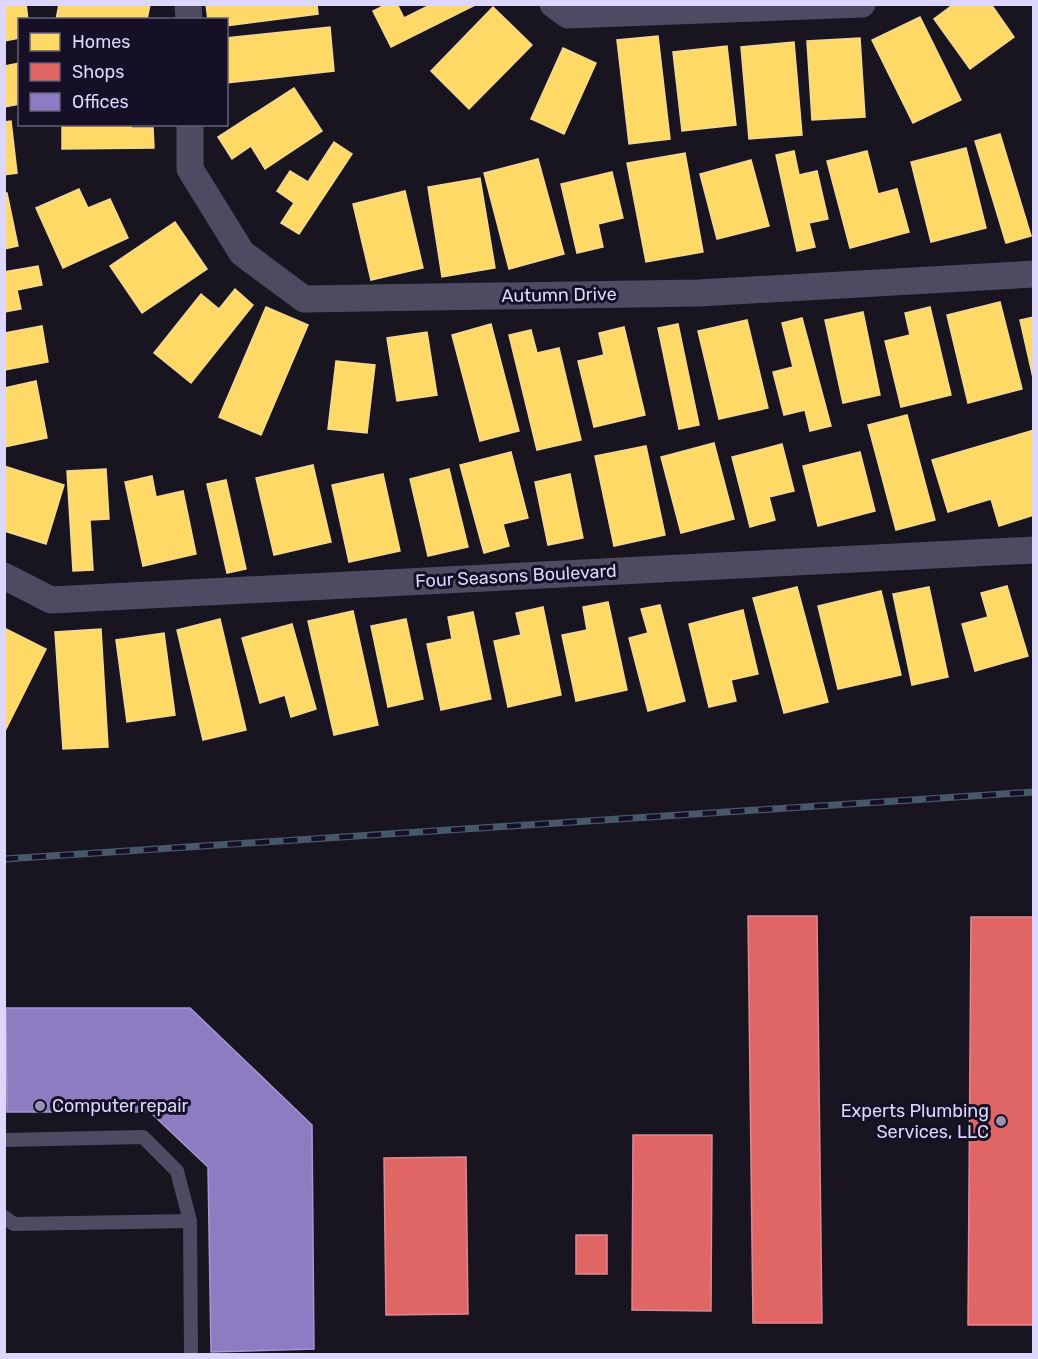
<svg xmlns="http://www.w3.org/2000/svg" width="1038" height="1359" viewBox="0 0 1038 1359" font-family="Rubik,sans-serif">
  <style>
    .homes { fill: #ffd966; stroke: #f5d893; stroke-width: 1.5 }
    .shops { fill: #e06666; stroke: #df8893; stroke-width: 1.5 }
    .offices { fill: #8e7cc3; stroke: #a697d4; stroke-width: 1.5 }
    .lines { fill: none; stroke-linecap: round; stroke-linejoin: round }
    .service { stroke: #4d4a61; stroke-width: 14 }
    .minor { stroke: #4d4a61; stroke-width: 27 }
    .rail-casing { stroke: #465869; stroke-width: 7 }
    .rail { stroke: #151025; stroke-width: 4.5; stroke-dasharray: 14; stroke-linecap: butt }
    .poi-dot { fill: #9892b0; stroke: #151025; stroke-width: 2 }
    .labels { text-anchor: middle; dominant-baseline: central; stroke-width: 6; stroke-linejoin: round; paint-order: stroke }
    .street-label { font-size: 18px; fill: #ddd6fd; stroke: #151025 }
    .poi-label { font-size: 18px; fill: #ddd6fd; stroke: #151025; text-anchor: start }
  </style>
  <rect width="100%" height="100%" fill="#181520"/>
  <g class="homes">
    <path d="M 4,4 L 26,4 L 28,20 L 20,20 L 20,38 L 4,41 Z"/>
    <path d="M 59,4 L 150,4 L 147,20 L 56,20 Z"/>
    <path d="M 206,4 L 317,4 L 318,14 L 226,26 L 226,20 L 208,20 Z"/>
    <path d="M 387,4 L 397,4 L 404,18 L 432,4 L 477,4 L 391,47 L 373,11 Z"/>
    <path d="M 954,4 L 991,4 L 1014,37 L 970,69 L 934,19 Z"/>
    <path d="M 493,7 L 532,45 L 469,109 L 431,71 Z"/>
    <path d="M 920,17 L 961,100 L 913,123 L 872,40 Z"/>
    <path d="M 330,27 L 334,71 L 226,83 L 226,38 Z"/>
    <path d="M 658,36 L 670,139 L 629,144 L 617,40 Z"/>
    <path d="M 860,38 L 865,117 L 812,120 L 807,41 Z"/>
    <path d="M 794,42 L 802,135 L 749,139 L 741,47 Z"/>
    <path d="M 727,46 L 736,125 L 682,131 L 673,52 Z"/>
    <path d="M 563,48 L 596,63 L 564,134 L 531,119 Z"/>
    <path d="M 20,63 L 20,104 L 4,107 L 4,66 Z"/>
    <path d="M 294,88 L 322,131 L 265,169 L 251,146 L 232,159 L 218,137 Z"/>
    <path d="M 11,121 L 17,173 L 4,175 L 4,122 Z"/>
    <path d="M 62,124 L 131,124 L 131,128 L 153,128 L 154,148 L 62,149 Z"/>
    <path d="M 1000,134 L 1031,236 L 1006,243 L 975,141 Z"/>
    <path d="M 334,142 L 352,154 L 299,234 L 281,223 L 294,203 L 277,191 L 290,171 L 308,182 Z"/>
    <path d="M 966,148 L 986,228 L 931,242 L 911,162 Z"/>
    <path d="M 794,151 L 799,175 L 817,171 L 828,219 L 809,223 L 815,247 L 797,251 L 776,155 Z"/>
    <path d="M 867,151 L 878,194 L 897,189 L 909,232 L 850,248 L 827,161 Z"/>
    <path d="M 685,153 L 703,252 L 646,262 L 627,163 Z"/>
    <path d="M 538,159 L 564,254 L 509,269 L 484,173 Z"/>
    <path d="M 751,160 L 769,226 L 717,239 L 700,174 Z"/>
    <path d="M 612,172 L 623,218 L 598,224 L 603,247 L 577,253 L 561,184 Z"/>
    <path d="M 480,178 L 495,268 L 442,277 L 428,187 Z"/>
    <path d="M 79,189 L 88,208 L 110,199 L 128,238 L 63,268 L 36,208 Z"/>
    <path d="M 405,191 L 423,268 L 371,280 L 353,204 Z"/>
    <path d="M 4,193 L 7,193 L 18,246 L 4,249 Z"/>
    <path d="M 175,222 L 207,269 L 142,313 L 110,266 Z"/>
    <path d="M 38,266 L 42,285 L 17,290 L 21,309 L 4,312 L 4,272 Z"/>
    <path d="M 235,289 L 253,305 L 191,383 L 154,353 L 201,294 L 219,309 Z"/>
    <path d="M 1000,302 L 1022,389 L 968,403 L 947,315 Z"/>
    <path d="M 266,307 L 308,325 L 261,435 L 219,417 Z"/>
    <path d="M 930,307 L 951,395 L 901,407 L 885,341 L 910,335 L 905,313 Z"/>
    <path d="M 863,312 L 880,395 L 843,403 L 825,320 Z"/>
    <path d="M 1034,317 L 1034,382 L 1020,320 Z"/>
    <path d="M 802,318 L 831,426 L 810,431 L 805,410 L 784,415 L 773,372 L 793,367 L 782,323 Z"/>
    <path d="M 747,320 L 768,408 L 719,419 L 698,331 Z"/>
    <path d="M 491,324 L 519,431 L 480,441 L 452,335 Z"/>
    <path d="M 678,324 L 699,425 L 679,429 L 658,328 Z"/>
    <path d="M 42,326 L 48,362 L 4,370 L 4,333 Z"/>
    <path d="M 624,327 L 645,415 L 594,427 L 578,361 L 604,355 L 599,333 Z"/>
    <path d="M 531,330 L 537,353 L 559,348 L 581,440 L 537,450 L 509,335 Z"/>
    <path d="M 427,332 L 437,395 L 397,401 L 387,338 Z"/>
    <path d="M 336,361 L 375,365 L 367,433 L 328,429 Z"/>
    <path d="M 36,381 L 47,438 L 4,447 L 4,388 Z"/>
    <path d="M 907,415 L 935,520 L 896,530 L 868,425 Z"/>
    <path d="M 1034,430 L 1034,515 L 999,526 L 991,499 L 948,512 L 932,460 Z"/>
    <path d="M 714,443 L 734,519 L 681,533 L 661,457 Z"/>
    <path d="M 782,444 L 794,491 L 769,497 L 775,520 L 750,527 L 732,457 Z"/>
    <path d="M 646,446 L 665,535 L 614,546 L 595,456 Z"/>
    <path d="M 511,452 L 528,518 L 503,524 L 509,546 L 484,553 L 460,465 Z"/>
    <path d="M 860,452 L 875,511 L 818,526 L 803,466 Z"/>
    <path d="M 313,465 L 331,542 L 274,555 L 256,478 Z"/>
    <path d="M 4,466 L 64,485 L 46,544 L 4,531 Z"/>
    <path d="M 106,469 L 109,519 L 90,520 L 93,570 L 73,571 L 67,471 Z"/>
    <path d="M 449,469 L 468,547 L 428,556 L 410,479 Z"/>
    <path d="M 383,474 L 400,551 L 349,562 L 332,485 Z"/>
    <path d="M 570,474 L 583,538 L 548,545 L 535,482 Z"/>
    <path d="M 152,476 L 156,497 L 183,491 L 196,554 L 143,566 L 125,482 Z"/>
    <path d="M 226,480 L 246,569 L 227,573 L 207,484 Z"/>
    <path d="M 1007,586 L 1028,656 L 975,671 L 962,624 L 988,617 L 981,593 Z"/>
    <path d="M 797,587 L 828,702 L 784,713 L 753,598 Z"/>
    <path d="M 929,587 L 948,677 L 912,685 L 893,594 Z"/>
    <path d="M 881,591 L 901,675 L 838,689 L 818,606 Z"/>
    <path d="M 608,602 L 627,690 L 576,701 L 562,635 L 587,630 L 583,607 Z"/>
    <path d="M 660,605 L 685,701 L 648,711 L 629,638 L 648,633 L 641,609 Z"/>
    <path d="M 543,607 L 561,695 L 508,707 L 494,641 L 521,635 L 516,613 Z"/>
    <path d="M 743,610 L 758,674 L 731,680 L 736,701 L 709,707 L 689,624 Z"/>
    <path d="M 353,611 L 378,725 L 334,735 L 308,621 Z"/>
    <path d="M 473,612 L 491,699 L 441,710 L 427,644 L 452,639 L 448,617 Z"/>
    <path d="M 220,619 L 246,730 L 203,740 L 177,630 Z"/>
    <path d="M 406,619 L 423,699 L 388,707 L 371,626 Z"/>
    <path d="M 292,624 L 316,709 L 291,717 L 285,695 L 260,703 L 242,638 Z"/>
    <path d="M 4,628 L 46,649 L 4,733 Z"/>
    <path d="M 101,629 L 108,747 L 63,749 L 55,632 Z"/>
    <path d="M 164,633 L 175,715 L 127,722 L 116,640 Z"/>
  </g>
  <g class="shops">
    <path d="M 748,916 L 817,916 L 822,1323 L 753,1323 Z"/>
    <path d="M 971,917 L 1034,917 L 1034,1325 L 968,1325 Z"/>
    <path d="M 633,1135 L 712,1135 L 711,1311 L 632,1310 Z"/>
    <path d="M 466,1157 L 468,1314 L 386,1315 L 384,1158 Z"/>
    <rect x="576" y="1235" width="31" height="39"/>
  </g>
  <path class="offices" d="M 6,1008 L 190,1008 L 312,1125 L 314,1349 L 211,1352 L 208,1167 L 150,1112 L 7,1112 Z"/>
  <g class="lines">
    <g class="service">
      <path d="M 4,1140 L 143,1137 L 177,1171 L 190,1221 L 191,1354"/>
      <path d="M 4,1217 L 14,1224 L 190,1221"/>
    </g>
    <g class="minor">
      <path d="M 188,4 L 189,20"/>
      <path d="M 553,4 L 568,15 L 862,4"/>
      <path d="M 190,124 L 190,169 L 242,253 L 304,299 L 699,293 L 1034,274"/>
      <path d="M 4,576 L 51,600 L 1034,550"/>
    </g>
    <defs>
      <path id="rail" d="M 4,859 L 1034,792"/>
    </defs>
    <use href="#rail" class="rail-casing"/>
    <use href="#rail" class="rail"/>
  </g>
  <g class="poi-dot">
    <circle cx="40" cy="1106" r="6"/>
    <circle cx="1001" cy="1121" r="6"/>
  </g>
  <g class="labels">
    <g class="street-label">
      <text transform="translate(559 295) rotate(-1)">Autumn Drive</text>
      <text transform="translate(516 576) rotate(-3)">Four Seasons Boulevard</text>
    </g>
    <g class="poi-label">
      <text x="52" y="1106">Computer repair</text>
      <text x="989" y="1111" text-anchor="end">Experts Plumbing<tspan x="989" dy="21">Services, LLC</tspan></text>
    </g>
  </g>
  <rect width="1038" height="1359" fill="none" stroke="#ddd6fd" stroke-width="12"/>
  <rect x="18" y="18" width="210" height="108" fill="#151025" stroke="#655f7b" stroke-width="1.5"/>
  <rect x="30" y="33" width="30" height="18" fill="#ffd966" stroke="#655f7b" stroke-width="1.5"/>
  <text x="72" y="48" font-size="18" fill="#ddd6fd">Homes</text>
  <rect x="30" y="63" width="30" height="18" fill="#e06666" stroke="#655f7b" stroke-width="1.5"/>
  <text x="72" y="78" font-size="18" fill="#ddd6fd">Shops</text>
  <rect x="30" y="93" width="30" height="18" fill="#8e7cc3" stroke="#655f7b" stroke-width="1.5"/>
  <text x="72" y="108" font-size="18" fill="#ddd6fd">Offices</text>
</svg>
